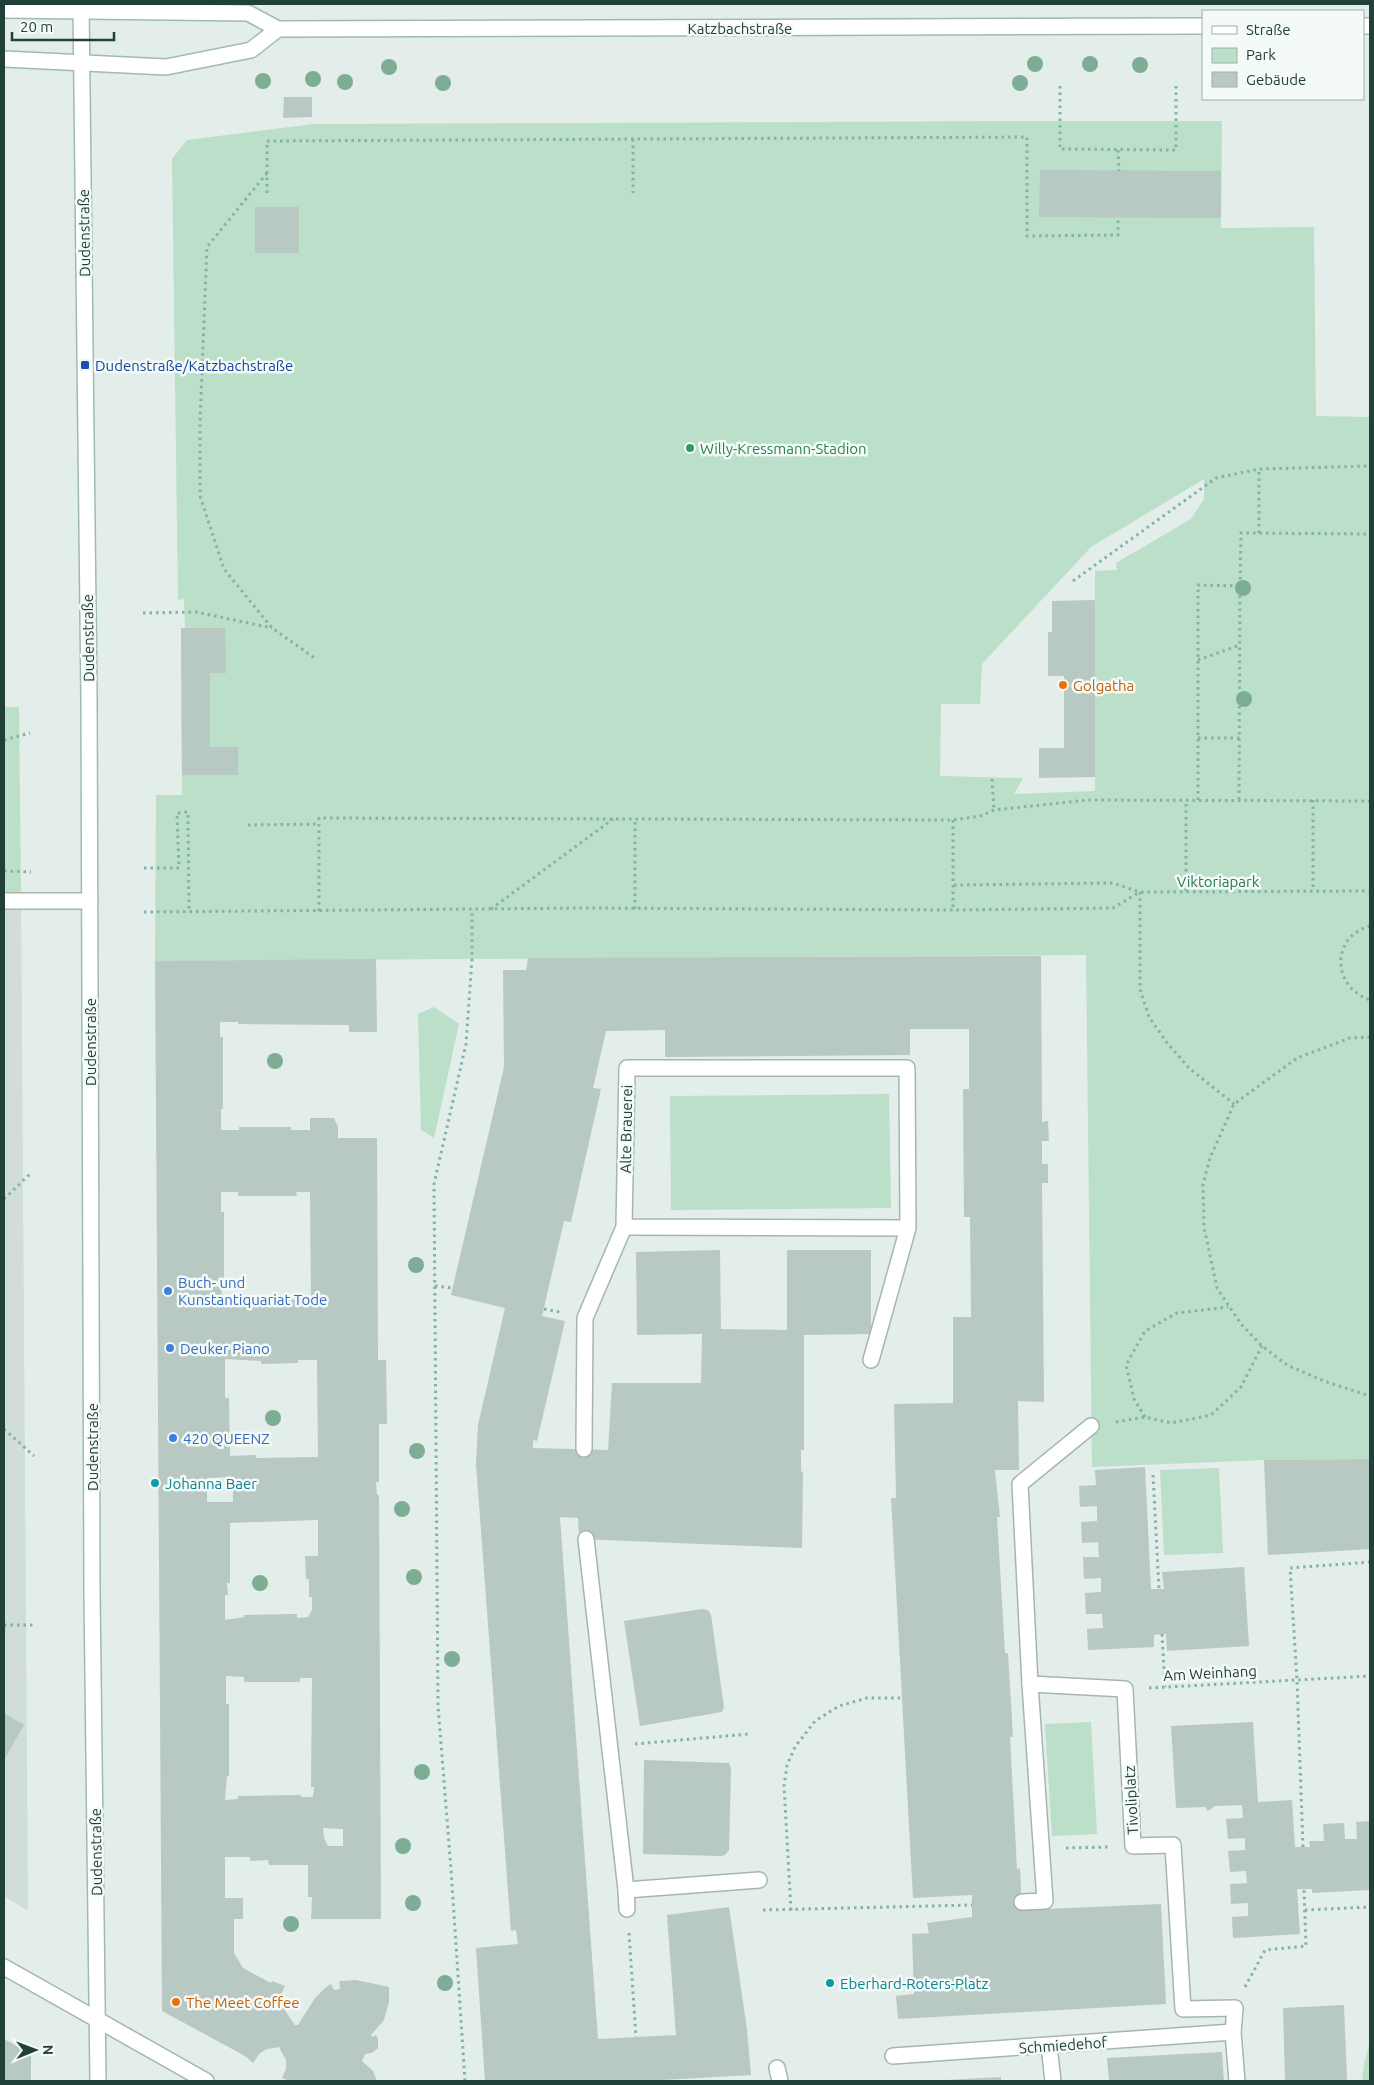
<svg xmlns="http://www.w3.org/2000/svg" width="1374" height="2085" viewBox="0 0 1374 2085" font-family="Ubuntu,sans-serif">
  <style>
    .built { fill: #d1ddd9 }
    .green { fill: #bbdfc8; fill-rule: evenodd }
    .building { fill: #b8c8c3; fill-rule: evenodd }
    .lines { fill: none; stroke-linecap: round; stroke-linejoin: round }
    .service-casing { stroke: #a5b6b2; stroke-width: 18 }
    .minor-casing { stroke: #a5b6b2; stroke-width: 18 }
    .secondary-casing { stroke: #a0bab3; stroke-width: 18 }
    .path { stroke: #82b2a8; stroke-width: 3; stroke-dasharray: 2.5 4; stroke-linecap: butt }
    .service { stroke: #fff; stroke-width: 15 }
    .minor { stroke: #fff; stroke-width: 15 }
    .secondary { stroke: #fff; stroke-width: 15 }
    .tree { fill: #7dad95 }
    .transit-dot { fill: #1a4fb4; stroke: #f4faf7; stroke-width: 2 }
    .leisure-dot { fill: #2e9e5b; stroke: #f4faf7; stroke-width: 2 }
    .food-dot { fill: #e8710a; stroke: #f4faf7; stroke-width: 2 }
    .shop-dot { fill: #3f7fe0; stroke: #f4faf7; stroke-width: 2 }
    .culture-dot { fill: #0f9aa8; stroke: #f4faf7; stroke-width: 2 }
    .labels { text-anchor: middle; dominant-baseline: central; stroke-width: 5; stroke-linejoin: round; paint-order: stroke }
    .street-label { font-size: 15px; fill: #21403a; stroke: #f4faf7 }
    .transit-label { font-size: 15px; fill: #164399; stroke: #f4faf7; text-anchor: start }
    .leisure-label { font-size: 15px; fill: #27864d; stroke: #f4faf7; text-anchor: start }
    .food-label { font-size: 15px; fill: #c56008; stroke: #f4faf7; text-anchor: start }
    .park-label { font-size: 15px; fill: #2a7950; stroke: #f4faf7 }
    .shop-label { font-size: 15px; fill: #366cbe; stroke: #f4faf7; text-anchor: start }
    .culture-label { font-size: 15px; fill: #0d838f; stroke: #f4faf7; text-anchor: start }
  </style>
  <rect width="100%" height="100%" fill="#e3edea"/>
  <path class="built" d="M 4,893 L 21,893 L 28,1911 L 4,1896 Z"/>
  <g class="green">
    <path d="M 1040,121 L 1222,121 L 1221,228 L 1314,227 L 1316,416 L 1370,417 L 1370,1459 L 1264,1460 L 1092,1467 L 1086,955 L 155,961 L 156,795 L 182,795 L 181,628 L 185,628 L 184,599 L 178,600 L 172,159 L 187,140 L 313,124 ZM 1204,479 L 1204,499 L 1191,519 L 1116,563 L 1117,570 L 1095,571 L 1095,791 L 1014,794 L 1023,778 L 940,776 L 941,704 L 980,704 L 982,664 L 1091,547 Z"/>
    <path d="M 4,707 L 19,707 L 21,893 L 4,893 Z"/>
    <path d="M 434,1007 L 459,1024 L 434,1138 L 421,1130 L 418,1014 Z"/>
    <path d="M 889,1094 L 891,1208 L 671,1210 L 670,1096 Z"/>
    <path d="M 1219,1468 L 1223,1553 L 1164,1555 L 1160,1470 Z"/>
    <path d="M 1091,1722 L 1097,1834 L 1052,1836 L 1045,1724 Z"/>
    <path d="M 1370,2041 L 1370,2081 L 1362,2081 L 1364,2064 Z"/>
  </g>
  <g class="building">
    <path d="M 284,97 L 312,97 L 312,117 L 283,118 Z"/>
    <path d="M 1040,170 L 1221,171 L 1221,218 L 1039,217 Z"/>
    <rect x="255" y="207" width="44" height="46"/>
    <path d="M 1095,600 L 1095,777 L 1039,778 L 1039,748 L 1064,748 L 1064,676 L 1048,676 L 1048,632 L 1052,632 L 1052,601 Z"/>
    <path d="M 181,628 L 225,628 L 226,673 L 210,673 L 210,747 L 238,747 L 238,775 L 182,775 Z"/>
    <path d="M 1041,956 L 1042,1122 L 1048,1121 L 1049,1141 L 1042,1141 L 1042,1164 L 1048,1164 L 1048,1183 L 1042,1183 L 1044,1402 L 1018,1401 L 1019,1470 L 995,1470 L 1000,1517 L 997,1517 L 1005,1653 L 1008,1653 L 1013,1737 L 1010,1737 L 1017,1869 L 1020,1868 L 1022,1910 L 1161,1904 L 1166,2004 L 898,2019 L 896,1996 L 914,1994 L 912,1934 L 929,1933 L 927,1923 L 972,1917 L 972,1895 L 913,1898 L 891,1498 L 896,1498 L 894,1404 L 953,1403 L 953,1317 L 971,1317 L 970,1217 L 964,1217 L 963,1089 L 969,1089 L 969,1029 L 910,1029 L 910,1055 L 665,1057 L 665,1030 L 606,1031 L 593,1088 L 601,1089 L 571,1222 L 564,1221 L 542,1316 L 565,1321 L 537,1441 L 533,1440 L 533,1448 L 608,1450 L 612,1383 L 701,1383 L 702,1334 L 637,1335 L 636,1252 L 720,1250 L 721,1329 L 787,1330 L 787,1250 L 871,1250 L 871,1334 L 804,1335 L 804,1450 L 801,1450 L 801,1472 L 803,1471 L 802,1548 L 579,1539 L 578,1518 L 560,1517 L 598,2039 L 676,2035 L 667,1915 L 729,1907 L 747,2029 L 751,2075 L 643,2081 L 485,2081 L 476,1948 L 518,1944 L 516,1930 L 511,1931 L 476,1464 L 478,1425 L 505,1308 L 451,1295 L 504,1067 L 503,970 L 526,970 L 528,958 Z"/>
    <path d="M 376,959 L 377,1032 L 349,1032 L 349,1025 L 238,1024 L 238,1022 L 220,1022 L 220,1037 L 223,1037 L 223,1109 L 221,1109 L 221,1130 L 239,1130 L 239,1127 L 291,1127 L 291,1130 L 310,1130 L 310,1118 L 334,1118 L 338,1127 L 338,1138 L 377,1138 L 378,1360 L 386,1360 L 387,1424 L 379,1424 L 379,1482 L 376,1482 L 377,1495 L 379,1495 L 381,1919 L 311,1919 L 312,1897 L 308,1897 L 308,1865 L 269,1865 L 268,1860 L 250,1861 L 250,1857 L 225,1857 L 225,1898 L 243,1898 L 243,1919 L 234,1919 L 234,1953 L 243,1968 L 271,1983 L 272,1981 L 285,1986 L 282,1992 L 282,2001 L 286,2012 L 295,2025 L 298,2025 L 315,1998 L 325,1988 L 331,1984 L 334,1990 L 340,1989 L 339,1981 L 356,1980 L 389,1987 L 389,2002 L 384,2020 L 371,2035 L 373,2037 L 376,2035 L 378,2039 L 378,2048 L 372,2053 L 365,2054 L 362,2061 L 373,2071 L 377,2081 L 290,2081 L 282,2078 L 286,2069 L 286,2060 L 279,2047 L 267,2049 L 260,2053 L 253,2063 L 245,2056 L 162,2011 L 155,961 ZM 221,1192 L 238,1192 L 238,1196 L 297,1196 L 296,1192 L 310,1192 L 311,1300 L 293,1300 L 293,1297 L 239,1297 L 239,1302 L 222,1302 L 221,1282 L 224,1282 L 224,1212 L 221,1212 ZM 225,1359 L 261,1361 L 261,1364 L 298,1363 L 298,1360 L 317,1360 L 318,1457 L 256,1458 L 256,1455 L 230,1456 L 229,1398 L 225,1398 ZM 233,1477 L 233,1502 L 207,1502 L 207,1478 ZM 318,1520 L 318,1556 L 305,1556 L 306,1579 L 309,1579 L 309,1597 L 312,1597 L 312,1610 L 308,1617 L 297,1618 L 297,1614 L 244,1615 L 244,1617 L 225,1620 L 225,1595 L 228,1595 L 227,1583 L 230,1583 L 230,1523 ZM 226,1676 L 244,1677 L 244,1682 L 300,1682 L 300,1678 L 312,1678 L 311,1787 L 314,1787 L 313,1797 L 301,1797 L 301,1795 L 238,1796 L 238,1799 L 225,1800 L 227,1776 L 229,1776 L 229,1704 L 226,1704 ZM 323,1828 L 343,1829 L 343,1846 L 328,1846 L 324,1838 Z"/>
    <path d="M 1370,1459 L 1370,1549 L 1268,1555 L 1264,1460 Z"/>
    <path d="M 1145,1467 L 1151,1589 L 1164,1589 L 1162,1572 L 1244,1567 L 1249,1646 L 1167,1651 L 1166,1634 L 1162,1634 L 1154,1635 L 1154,1647 L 1088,1650 L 1087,1629 L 1103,1628 L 1102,1614 L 1086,1614 L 1085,1593 L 1101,1592 L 1101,1578 L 1084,1579 L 1083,1557 L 1099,1557 L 1098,1542 L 1082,1543 L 1081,1522 L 1097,1521 L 1097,1506 L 1080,1507 L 1079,1486 L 1096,1485 L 1095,1470 Z"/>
    <path d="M 702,1609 L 708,1610 L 711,1615 L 724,1707 L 722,1712 L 640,1726 L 624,1621 Z"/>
    <path d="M 4,1713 L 24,1725 L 4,1760 Z"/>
    <path d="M 1253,1722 L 1258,1802 L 1292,1800 L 1295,1847 L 1310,1847 L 1309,1841 L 1324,1841 L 1323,1824 L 1344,1823 L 1345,1839 L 1357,1839 L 1356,1822 L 1370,1821 L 1370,1890 L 1312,1893 L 1312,1889 L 1297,1889 L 1300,1934 L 1233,1938 L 1232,1917 L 1248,1916 L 1248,1903 L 1231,1904 L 1230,1884 L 1247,1883 L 1246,1871 L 1230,1872 L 1228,1851 L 1245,1850 L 1245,1838 L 1228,1839 L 1226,1819 L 1243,1818 L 1242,1805 L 1215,1806 L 1208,1811 L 1205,1807 L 1176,1808 L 1171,1726 Z"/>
    <path d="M 644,1760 L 729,1763 L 731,1769 L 729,1850 L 725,1855 L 721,1856 L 643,1854 Z"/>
    <path d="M 1344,2005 L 1347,2081 L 1285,2081 L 1283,2008 Z"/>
    <path d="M 4,2039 L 31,2054 L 31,2081 L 4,2081 Z"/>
    <path d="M 1222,2052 L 1224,2081 L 1109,2081 L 1107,2058 Z"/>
    <path d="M 1001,2077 L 1001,2081 L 946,2081 L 946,2080 Z"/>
  </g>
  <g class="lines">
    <defs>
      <g id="service">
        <path d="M 4,901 L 90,901"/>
        <path d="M 871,1360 L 908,1228 L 907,1068 L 627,1068 L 624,1227 L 908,1228"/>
        <path d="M 584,1449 L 585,1318 L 624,1227"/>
        <path d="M 586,1539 L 626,1890 L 759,1880"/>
        <path d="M 626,1890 L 627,1909"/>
        <path d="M 1049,2046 L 1053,2081"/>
        <path d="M 893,2056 L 1233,2032 L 1237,2081"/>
        <path d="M 777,2068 L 780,2081"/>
      </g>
      <g id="minor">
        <path d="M 1030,1684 L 1020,1484 L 1091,1426"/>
        <path d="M 1022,1902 L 1045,1901 L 1030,1684 L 1125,1689 L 1133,1846 L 1173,1845 L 1183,2009 L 1235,2008 L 1233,2032"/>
        <path d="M 4,1967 L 206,2081"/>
      </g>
      <g id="secondary">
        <path d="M 81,4 L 89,698 L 92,1593 L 98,2081"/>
        <path d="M 4,10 L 248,13 L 278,29 L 1203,26"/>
        <path d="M 1363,26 L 1370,26"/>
        <path d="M 4,59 L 166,67 L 251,50 L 278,29"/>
      </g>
    </defs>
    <use href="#service" class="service-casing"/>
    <use href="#minor" class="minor-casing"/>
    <use href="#secondary" class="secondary-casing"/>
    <g class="path">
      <path d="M 1060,86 L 1060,149 L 1176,150 L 1176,86"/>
      <path d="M 633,139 L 633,193"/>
      <path d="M 1118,150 L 1119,171"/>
      <path d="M 267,173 L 207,247 L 200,422 L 200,496 L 224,569 L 272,628 L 316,659"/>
      <path d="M 267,193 L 267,141 L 1027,137 L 1027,236 L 1118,235 L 1118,218"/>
      <path d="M 1259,533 L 1259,469"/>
      <path d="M 1073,581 L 1216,478 L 1259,469 L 1370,466"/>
      <path d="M 1240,586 L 1241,533 L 1370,534"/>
      <path d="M 143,613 L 196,612 L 272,628"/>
      <path d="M 1198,660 L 1240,645"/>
      <path d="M 1198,738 L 1240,738"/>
      <path d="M 4,740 L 30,733"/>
      <path d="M 992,779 L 994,810"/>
      <path d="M 1198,800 L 1198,585 L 1240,586 L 1239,800"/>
      <path d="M 1313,800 L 1313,891"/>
      <path d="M 953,820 L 953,910"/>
      <path d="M 248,825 L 319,824"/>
      <path d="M 144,868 L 179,868 L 177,813 L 188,812 L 189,912"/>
      <path d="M 4,871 L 31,872"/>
      <path d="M 954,885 L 1113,883 L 1140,892 L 1370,891"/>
      <path d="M 1186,891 L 1186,800"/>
      <path d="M 1140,892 L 1140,989 L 1149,1017 L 1167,1043 L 1189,1068 L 1234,1104"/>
      <path d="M 491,909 L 613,819"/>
      <path d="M 635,909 L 635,819"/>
      <path d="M 319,911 L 319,818 L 953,820 L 980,816 L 994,810 L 1088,800 L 1370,801"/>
      <path d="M 144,912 L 586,908 L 953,910 L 1113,908 L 1140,892"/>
      <path d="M 1370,926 C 1330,937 1332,987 1370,1000"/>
      <path d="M 1370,1037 L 1350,1038 L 1297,1058 L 1234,1104 L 1210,1158 L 1203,1184 L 1204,1227 L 1217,1288 L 1241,1324 L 1262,1346 L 1287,1365 L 1324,1381 L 1370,1396"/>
      <path d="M 4,1199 L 32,1172"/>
      <path d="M 435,1286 L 453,1288"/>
      <path d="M 544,1309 L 560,1312"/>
      <path d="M 1145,1417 L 1134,1399 L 1126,1365 L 1145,1331 L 1177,1313 L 1228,1307"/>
      <path d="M 1116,1422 L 1145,1417 L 1171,1423 L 1211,1415 L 1241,1387 L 1262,1346"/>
      <path d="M 4,1429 L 34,1456"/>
      <path d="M 1153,1475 L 1159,1589"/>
      <path d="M 4,1625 L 35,1625"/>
      <path d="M 1162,1634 L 1165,1687"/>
      <path d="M 1149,1688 L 1370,1676"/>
      <path d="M 635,1744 L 749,1734"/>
      <path d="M 1303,1847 L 1297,1680 L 1290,1568 L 1370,1562"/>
      <path d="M 1066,1848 L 1108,1847"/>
      <path d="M 763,1910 L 972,1905"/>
      <path d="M 791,1910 L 784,1786 L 787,1765 L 795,1747 L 815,1721 L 839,1706 L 867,1698 L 902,1698"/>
      <path d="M 1305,1910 L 1370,1907"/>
      <path d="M 629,1933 L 636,2037"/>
      <path d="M 1245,1987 L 1265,1950 L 1306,1946 L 1304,1889"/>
      <path d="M 465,2081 L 451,1869 L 438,1706 L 434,1184 L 466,1044 L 472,959 L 472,909"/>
    </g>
    <use href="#service" class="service"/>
    <use href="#minor" class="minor"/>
    <use href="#secondary" class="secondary"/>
  </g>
  <g class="tree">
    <circle cx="1035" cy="64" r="8"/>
    <circle cx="1090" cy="64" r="8"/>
    <circle cx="1140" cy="65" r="8"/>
    <circle cx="389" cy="67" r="8"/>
    <circle cx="313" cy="79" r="8"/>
    <circle cx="263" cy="81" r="8"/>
    <circle cx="345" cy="82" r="8"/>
    <circle cx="443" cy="83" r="8"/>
    <circle cx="1020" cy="83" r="8"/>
    <circle cx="1243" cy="588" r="8"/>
    <circle cx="1244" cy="699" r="8"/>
    <circle cx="275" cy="1061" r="8"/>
    <circle cx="416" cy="1265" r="8"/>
    <circle cx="273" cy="1418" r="8"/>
    <circle cx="417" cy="1451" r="8"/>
    <circle cx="402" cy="1509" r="8"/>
    <circle cx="414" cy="1577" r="8"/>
    <circle cx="260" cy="1583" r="8"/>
    <circle cx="452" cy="1659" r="8"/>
    <circle cx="422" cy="1772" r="8"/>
    <circle cx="403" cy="1846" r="8"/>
    <circle cx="413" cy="1903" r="8"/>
    <circle cx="291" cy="1924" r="8"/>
    <circle cx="445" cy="1983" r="8"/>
  </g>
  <rect class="transit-dot" x="80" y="360" width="10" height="10" rx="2.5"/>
  <circle class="leisure-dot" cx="690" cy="448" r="5"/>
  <g class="food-dot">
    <circle cx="1063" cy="685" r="5"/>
    <circle cx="176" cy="2002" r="5"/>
  </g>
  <g class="shop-dot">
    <circle cx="168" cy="1291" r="5"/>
    <circle cx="170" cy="1348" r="5"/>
    <circle cx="173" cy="1438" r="5"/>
  </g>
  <g class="culture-dot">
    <circle cx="155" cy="1483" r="5"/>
    <circle cx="830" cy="1983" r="5"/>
  </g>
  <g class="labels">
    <g class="street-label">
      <text x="740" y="28">Katzbachstraße</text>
      <text transform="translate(84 233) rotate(-91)">Dudenstraße</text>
      <text transform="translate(88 638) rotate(-91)">Dudenstraße</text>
      <text transform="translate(90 1042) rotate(-90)">Dudenstraße</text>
      <text transform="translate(626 1129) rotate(-89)">Alte Brauerei</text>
      <text transform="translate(92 1447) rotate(-90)">Dudenstraße</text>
      <text transform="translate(1210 1673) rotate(-3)">Am Weinhang</text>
      <text transform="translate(1131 1800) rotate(-93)">Tivoliplatz</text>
      <text transform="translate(96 1852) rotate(-91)">Dudenstraße</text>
      <text transform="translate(1063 2045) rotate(-4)">Schmiedehof</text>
    </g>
    <g class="transit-label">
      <text x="95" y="365">Dudenstraße/Katzbachstraße</text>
    </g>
    <g class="leisure-label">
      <text x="700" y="448">Willy-Kressmann-Stadion</text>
    </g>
    <g class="food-label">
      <text x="1073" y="685">Golgatha</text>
      <text x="186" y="2002">The Meet Coffee</text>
    </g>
    <g class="park-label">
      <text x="1218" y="881">Viktoriapark</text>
    </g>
    <g class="shop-label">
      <text x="178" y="1282">Buch- und<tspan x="178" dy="17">Kunstantiquariat Tode</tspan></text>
      <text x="180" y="1348">Deuker Piano</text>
      <text x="183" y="1438">420 QUEENZ</text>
    </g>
    <g class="culture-label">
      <text x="165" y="1483">Johanna Baer</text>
      <text x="840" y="1983">Eberhard-Roters-Platz</text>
    </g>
  </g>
  <rect width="1374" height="2085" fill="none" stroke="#21403a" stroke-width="10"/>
  <rect x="1202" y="10" width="162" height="90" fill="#f4faf7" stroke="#a0b0ab"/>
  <rect x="1212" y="26" width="25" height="8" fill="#ffffff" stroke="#a0b0ab"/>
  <text x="1246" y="35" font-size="15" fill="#21403a">Straße</text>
  <rect x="1212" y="48" width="25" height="15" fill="#bbdfc8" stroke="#a0b0ab"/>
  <text x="1246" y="60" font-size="15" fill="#21403a">Park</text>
  <rect x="1212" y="72" width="25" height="15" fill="#b8c8c3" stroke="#a0b0ab"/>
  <text x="1246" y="85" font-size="15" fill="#21403a">Gebäude</text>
  <g transform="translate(35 2050) rotate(89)" stroke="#f4faf7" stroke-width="4" paint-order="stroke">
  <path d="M0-4L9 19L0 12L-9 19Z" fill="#21403a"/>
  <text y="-8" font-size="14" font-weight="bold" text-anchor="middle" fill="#21403a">N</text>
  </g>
  <path d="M12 32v8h102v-8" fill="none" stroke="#21403a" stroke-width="2.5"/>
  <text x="20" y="32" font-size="15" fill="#21403a" stroke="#f4faf7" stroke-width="4" paint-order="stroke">20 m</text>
</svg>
